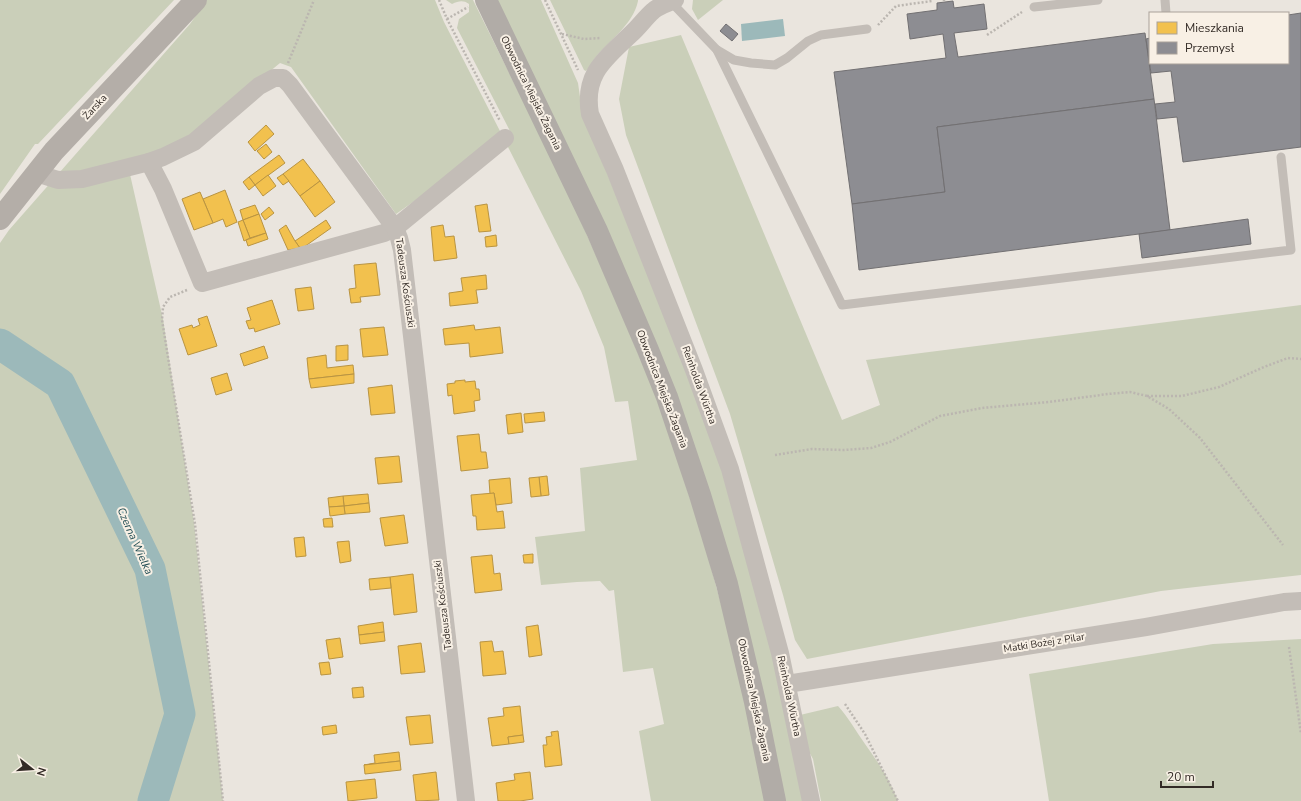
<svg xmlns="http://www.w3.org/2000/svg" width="1301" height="801" viewBox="0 0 1301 801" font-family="'Nunito Sans',sans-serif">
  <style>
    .green { fill: #cacfb9 }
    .water { fill: #9cb9ba }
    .homes { fill: #f2c14e; stroke: #b99442 }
    .industry { fill: #8d8d92; stroke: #727072 }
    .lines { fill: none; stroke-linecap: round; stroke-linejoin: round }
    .river { stroke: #9cb9ba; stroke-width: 31 }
    .path { stroke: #bbb6b0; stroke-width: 2.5; stroke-dasharray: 2 2; stroke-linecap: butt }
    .lane { stroke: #c3bdb7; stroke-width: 9 }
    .street { stroke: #c3bdb7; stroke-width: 18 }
    .secondary { stroke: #b4aea8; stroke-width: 22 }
    .primary { stroke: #b1aca7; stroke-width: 22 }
    .labels { text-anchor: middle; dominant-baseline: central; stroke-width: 4; stroke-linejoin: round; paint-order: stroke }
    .street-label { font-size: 10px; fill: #332b26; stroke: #f8f0e5 }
    .water-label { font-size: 11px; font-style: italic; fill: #1f4b52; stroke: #f8f0e5 }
  </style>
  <rect width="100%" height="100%" fill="#eae5de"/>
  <g class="green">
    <path d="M 0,0 L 174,0 L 38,144 L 35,144 L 0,194 Z"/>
    <path d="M 207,0 L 435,0 L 444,22 L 501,133 L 440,183 L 396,214 L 291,67 L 280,63 L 203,127 L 129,170 L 163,319 L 194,522 L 223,801 L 0,801 L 0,243 L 9,230 L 190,24 Z"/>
    <path d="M 446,0 L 473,0 L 567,190 L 607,280 L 653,389 L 670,436 L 705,545 L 735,656 L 766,801 L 651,801 L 639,731 L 664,724 L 653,668 L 623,672 L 614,590 L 609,591 L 600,581 L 577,582 L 541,585 L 535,537 L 585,531 L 580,468 L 637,460 L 628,401 L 615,402 L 604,347 L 581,291 L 507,145 L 511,133 L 457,28 L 459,19 L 469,12 L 469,4 C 463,0 459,1 452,4 Z"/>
    <path d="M 497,0 L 541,0 L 578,83 L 582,111 L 708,423 L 755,578 L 806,801 L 785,801 L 737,589 Z"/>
    <path d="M 550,0 L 638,0 L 638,1 C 633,25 610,39 595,58 C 592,62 590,67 586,71 L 584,70 Z"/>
    <path d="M 693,0 L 723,0 L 698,20 L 692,9 Z"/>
    <path d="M 681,35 L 842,420 L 880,405 L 866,360 L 1301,305 L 1301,575 L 1161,591 L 807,659 L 795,640 L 783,595 L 730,414 L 626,135 L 619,99 L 629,47 Z"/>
    <path d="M 1301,639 L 1301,801 L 1049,801 L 1029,674 L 1213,644 Z"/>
    <path d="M 838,706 C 848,717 856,731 865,744 C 878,762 890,780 898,801 L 821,801 L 813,759 L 806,746 L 800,715 Z"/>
  </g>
  <path class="water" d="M 783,19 L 785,36 L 742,41 L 741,24 Z"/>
  <g class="homes">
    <path d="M 266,125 L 274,134 L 255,151 L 248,142 Z"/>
    <path d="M 266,144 L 272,152 L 264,159 L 257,151 Z"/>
    <path d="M 279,155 L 285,163 L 255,185 L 249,177 Z"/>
    <path d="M 303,159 L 320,181 L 300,196 L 283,174 Z"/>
    <path d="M 283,174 L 289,181 L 283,185 L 277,178 Z"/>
    <path d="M 268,175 L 276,186 L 263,196 L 255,185 Z"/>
    <path d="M 249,177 L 255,185 L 249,190 L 243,182 Z"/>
    <path d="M 320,181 L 335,202 L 315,217 L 300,196 Z"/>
    <path d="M 225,190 L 237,222 L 226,227 L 223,219 L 213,223 L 203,199 Z"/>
    <path d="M 200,192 L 213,223 L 194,230 L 182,199 Z"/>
    <path d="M 487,204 L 491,231 L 479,232 L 475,206 Z"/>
    <path d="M 255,205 L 259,214 L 243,220 L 240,210 Z"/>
    <path d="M 269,207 L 274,213 L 265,220 L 261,214 Z"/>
    <path d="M 259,214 L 266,233 L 250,238 L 243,220 Z"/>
    <path d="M 243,220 L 250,238 L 244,241 L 238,222 Z"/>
    <path d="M 326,220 L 331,228 L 304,247 L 300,248 L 295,241 Z"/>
    <path d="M 286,225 L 295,241 L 300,248 L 288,250 L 279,230 Z"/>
    <path d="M 443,225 L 445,237 L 454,236 L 457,258 L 434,261 L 431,227 Z"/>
    <path d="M 266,233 L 268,239 L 248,246 L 246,240 Z"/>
    <path d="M 496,235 L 497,246 L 486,247 L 485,237 Z"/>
    <path d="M 376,263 L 380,295 L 360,297 L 361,302 L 351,303 L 349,289 L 356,288 L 354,265 Z"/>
    <path d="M 486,275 L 487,289 L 476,290 L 478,303 L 450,306 L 449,293 L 463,291 L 461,278 Z"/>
    <path d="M 311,287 L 314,309 L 298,311 L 295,289 Z"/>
    <path d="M 272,300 L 280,324 L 255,332 L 254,328 L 249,329 L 246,321 L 251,320 L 247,308 Z"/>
    <path d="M 207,316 L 217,346 L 188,355 L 179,329 L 192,325 L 193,328 L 200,325 L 198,319 Z"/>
    <path d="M 474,325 L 475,330 L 500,327 L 503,353 L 470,357 L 469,343 L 445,345 L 443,329 Z"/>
    <path d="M 384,327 L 388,355 L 363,357 L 360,329 Z"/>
    <path d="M 348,345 L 348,360 L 336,361 L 336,346 Z"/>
    <path d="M 264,346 L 268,358 L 244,366 L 240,354 Z"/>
    <path d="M 326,355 L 327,368 L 353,365 L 354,374 L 309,379 L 307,358 Z"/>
    <path d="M 227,373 L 232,390 L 216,395 L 211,378 Z"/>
    <path d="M 354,374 L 354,383 L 311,388 L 309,379 Z"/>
    <path d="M 465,380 L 465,382 L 475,381 L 476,389 L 479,389 L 480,400 L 474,401 L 475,411 L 454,414 L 452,395 L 448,396 L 447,384 L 455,383 L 455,381 Z"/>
    <path d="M 392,385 L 395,413 L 371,415 L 368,388 Z"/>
    <path d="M 544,412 L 545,421 L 525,423 L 524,414 Z"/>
    <path d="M 521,413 L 523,432 L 508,434 L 506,415 Z"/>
    <path d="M 479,434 L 481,452 L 486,452 L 488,468 L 461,471 L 457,436 Z"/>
    <path d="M 399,456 L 402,482 L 378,484 L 375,458 Z"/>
    <path d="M 547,476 L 549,495 L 541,496 L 539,477 Z"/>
    <path d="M 539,477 L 541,496 L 531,497 L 529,478 Z"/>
    <path d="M 510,478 L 512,503 L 496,505 L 494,493 L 490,494 L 489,480 Z"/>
    <path d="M 494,493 L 497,512 L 503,511 L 505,528 L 477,530 L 476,516 L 473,516 L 471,495 Z"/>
    <path d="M 368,494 L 369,503 L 344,506 L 343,496 Z"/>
    <path d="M 343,496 L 344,506 L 329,507 L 328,498 Z"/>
    <path d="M 369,503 L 370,512 L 345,514 L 344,506 Z"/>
    <path d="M 344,506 L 345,514 L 330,516 L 329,507 Z"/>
    <path d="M 404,515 L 408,543 L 385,546 L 380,518 Z"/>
    <path d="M 332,518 L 333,527 L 324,527 L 323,519 Z"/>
    <path d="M 304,537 L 306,556 L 296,557 L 294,538 Z"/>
    <path d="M 349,541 L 351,561 L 340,563 L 337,542 Z"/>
    <path d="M 533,554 L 533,563 L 524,563 L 523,555 Z"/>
    <path d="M 492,555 L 494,574 L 500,573 L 502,590 L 475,593 L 471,557 Z"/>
    <path d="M 413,574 L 417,612 L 394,615 L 390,577 Z"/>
    <path d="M 390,577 L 391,588 L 370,590 L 369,579 Z"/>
    <path d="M 383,622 L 384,632 L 359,635 L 358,626 Z"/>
    <path d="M 538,625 L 542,655 L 529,657 L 526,627 Z"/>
    <path d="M 384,632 L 385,641 L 360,644 L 359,635 Z"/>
    <path d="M 340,638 L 343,657 L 329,659 L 326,640 Z"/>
    <path d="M 492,641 L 494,652 L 503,651 L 506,674 L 483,676 L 480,642 Z"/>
    <path d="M 421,643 L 425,672 L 401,674 L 398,646 Z"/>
    <path d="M 329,662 L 331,674 L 321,675 L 319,663 Z"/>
    <path d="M 363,687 L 364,697 L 353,698 L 352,688 Z"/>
    <path d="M 520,706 L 523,735 L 508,737 L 509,744 L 492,746 L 488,718 L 504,716 L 503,708 Z"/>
    <path d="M 430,715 L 433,743 L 410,745 L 406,717 Z"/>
    <path d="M 336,725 L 337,733 L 323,735 L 322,727 Z"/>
    <path d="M 558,731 L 562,765 L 545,767 L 543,745 L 547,745 L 546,737 L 552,736 L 551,732 Z"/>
    <path d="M 523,735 L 524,742 L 509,744 L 508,737 Z"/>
    <path d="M 399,752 L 400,761 L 364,765 L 375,763 L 374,755 Z"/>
    <path d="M 400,761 L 401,770 L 365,774 L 364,765 Z"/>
    <path d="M 436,772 L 439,800 L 416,801 L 413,775 Z"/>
    <path d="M 530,772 L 533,799 L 520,801 L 498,801 L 496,783 L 515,780 L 514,774 Z"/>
    <path d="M 375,779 L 377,798 L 348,801 L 346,782 Z"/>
  </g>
  <g class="industry">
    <path d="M 953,1 L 954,8 L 984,4 L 987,29 L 954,33 L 958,57 L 1145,33 L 1154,99 L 937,127 L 945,192 L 852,204 L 834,72 L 946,58 L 943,34 L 910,39 L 907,14 L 937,10 L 937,3 Z"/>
    <path d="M 1301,13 L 1301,147 L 1183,162 L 1177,117 L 1157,119 L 1155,104 L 1175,102 L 1171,71 L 1151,73 L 1146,39 L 1150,38 L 1150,63 L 1288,63 L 1288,15 Z"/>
    <path d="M 726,24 L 738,34 L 732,41 L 720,31 Z"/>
    <path d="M 1154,99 L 1170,230 L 859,270 L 852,204 L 945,192 L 937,127 Z"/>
    <path d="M 1248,219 L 1251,244 L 1142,258 L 1139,234 Z"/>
  </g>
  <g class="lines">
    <path class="river" d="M 0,344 L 60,384 L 150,569 L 180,714 L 153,801"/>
    <g class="path">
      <path d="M 439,0 L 447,19 L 500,121"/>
      <path d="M 545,0 L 578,70"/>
      <path d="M 944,1 L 944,0"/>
      <path d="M 447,19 L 468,7"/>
      <path d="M 878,25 L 896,6 L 932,1 L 932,0"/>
      <path d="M 562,34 L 584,39 L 600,38"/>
      <path d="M 987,35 L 1022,12"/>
      <path d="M 288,63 L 314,0"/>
      <path d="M 187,290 L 170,297 L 163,307 L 162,320 L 195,524 L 223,801"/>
      <path d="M 1147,396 L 1182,396 L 1219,387 L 1264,367 L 1288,358 L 1301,359"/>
      <path d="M 775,455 L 812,449 L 844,450 L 871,448 L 890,442 L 940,416 L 982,408 L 1049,402 L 1108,394 L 1130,392 L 1147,396 L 1169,409 L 1200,438 L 1283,545"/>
      <path d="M 1289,647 L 1301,734"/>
      <path d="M 845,704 L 865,734 L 898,801"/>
    </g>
    <g class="lane">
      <path d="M 1165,0 L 1166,13"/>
      <path d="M 671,2 L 717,50 L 842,305 L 1291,250 L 1281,157"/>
      <path d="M 1034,7 L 1098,0"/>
      <path d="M 717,50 L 734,60 L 751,63 L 775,65 L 787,58 L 808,41 L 821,35 L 867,29"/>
    </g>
    <g class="street">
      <path d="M 675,0 C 668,3 658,6 653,11 C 645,18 639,27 631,34 C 605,59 583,74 590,114 L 615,170 L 694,370 L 730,469 L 780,653 L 811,801"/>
      <path d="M 149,162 L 163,189 L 202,283 L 384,233 L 395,228 L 505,138"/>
      <path d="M 36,173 L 58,180 L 82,179 L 149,162 L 163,157 L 194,142 L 259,86 L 274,78 L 283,78 L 290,85 L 395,228 L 399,238 L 402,250 L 466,801"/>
      <path d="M 787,684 L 1146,627 L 1284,602 L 1301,601"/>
    </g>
    <path class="secondary" d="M 0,219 L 54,151 L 196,0"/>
    <path class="primary" d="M 486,0 L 597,231 L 648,350 L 667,397 L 700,495 L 727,584 L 755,702 L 775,801"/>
  </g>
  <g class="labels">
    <g class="street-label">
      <text transform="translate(531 93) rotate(64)">Obwodnica Miejska Żagania</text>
      <text transform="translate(95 107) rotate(-47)">Żarska</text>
      <text transform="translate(405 283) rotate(82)">Tadeusza Kościuszki</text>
      <text transform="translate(699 385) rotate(70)">Reinholda Würtha</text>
      <text transform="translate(662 389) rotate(69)">Obwodnica Miejska Żagania</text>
      <text transform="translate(443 605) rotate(-97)">Tadeusza Kościuszki</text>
      <text transform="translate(1044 643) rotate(-9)">Matki Bożej z Pilar</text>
      <text transform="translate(789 696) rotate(78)">Reinholda Würtha</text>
      <text transform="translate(754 700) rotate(78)">Obwodnica Miejska Żagania</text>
    </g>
    <g class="water-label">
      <text transform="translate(135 541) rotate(66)">Czerna Wielka</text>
    </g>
  </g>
  <rect x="1149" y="12" width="140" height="52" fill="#f8f0e5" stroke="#a9a199"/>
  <rect x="1157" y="22" width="20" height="12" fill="#f2c14e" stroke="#a9a199"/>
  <text x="1185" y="32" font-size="12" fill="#332b26">Mieszkania</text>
  <rect x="1157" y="42" width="20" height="12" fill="#8d8d92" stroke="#a9a199"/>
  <text x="1185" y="52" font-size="12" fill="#332b26">Przemysł</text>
  <g transform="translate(32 769) rotate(107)" stroke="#f8f0e5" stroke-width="3" paint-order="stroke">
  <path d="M0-3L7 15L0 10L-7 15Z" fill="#332b26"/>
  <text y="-6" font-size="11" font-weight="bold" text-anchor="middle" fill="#332b26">N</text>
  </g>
  <path d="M1161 781v6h52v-6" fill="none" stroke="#332b26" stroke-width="2"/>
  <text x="1167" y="781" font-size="12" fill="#332b26" stroke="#f8f0e5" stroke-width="3" paint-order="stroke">20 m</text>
</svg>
